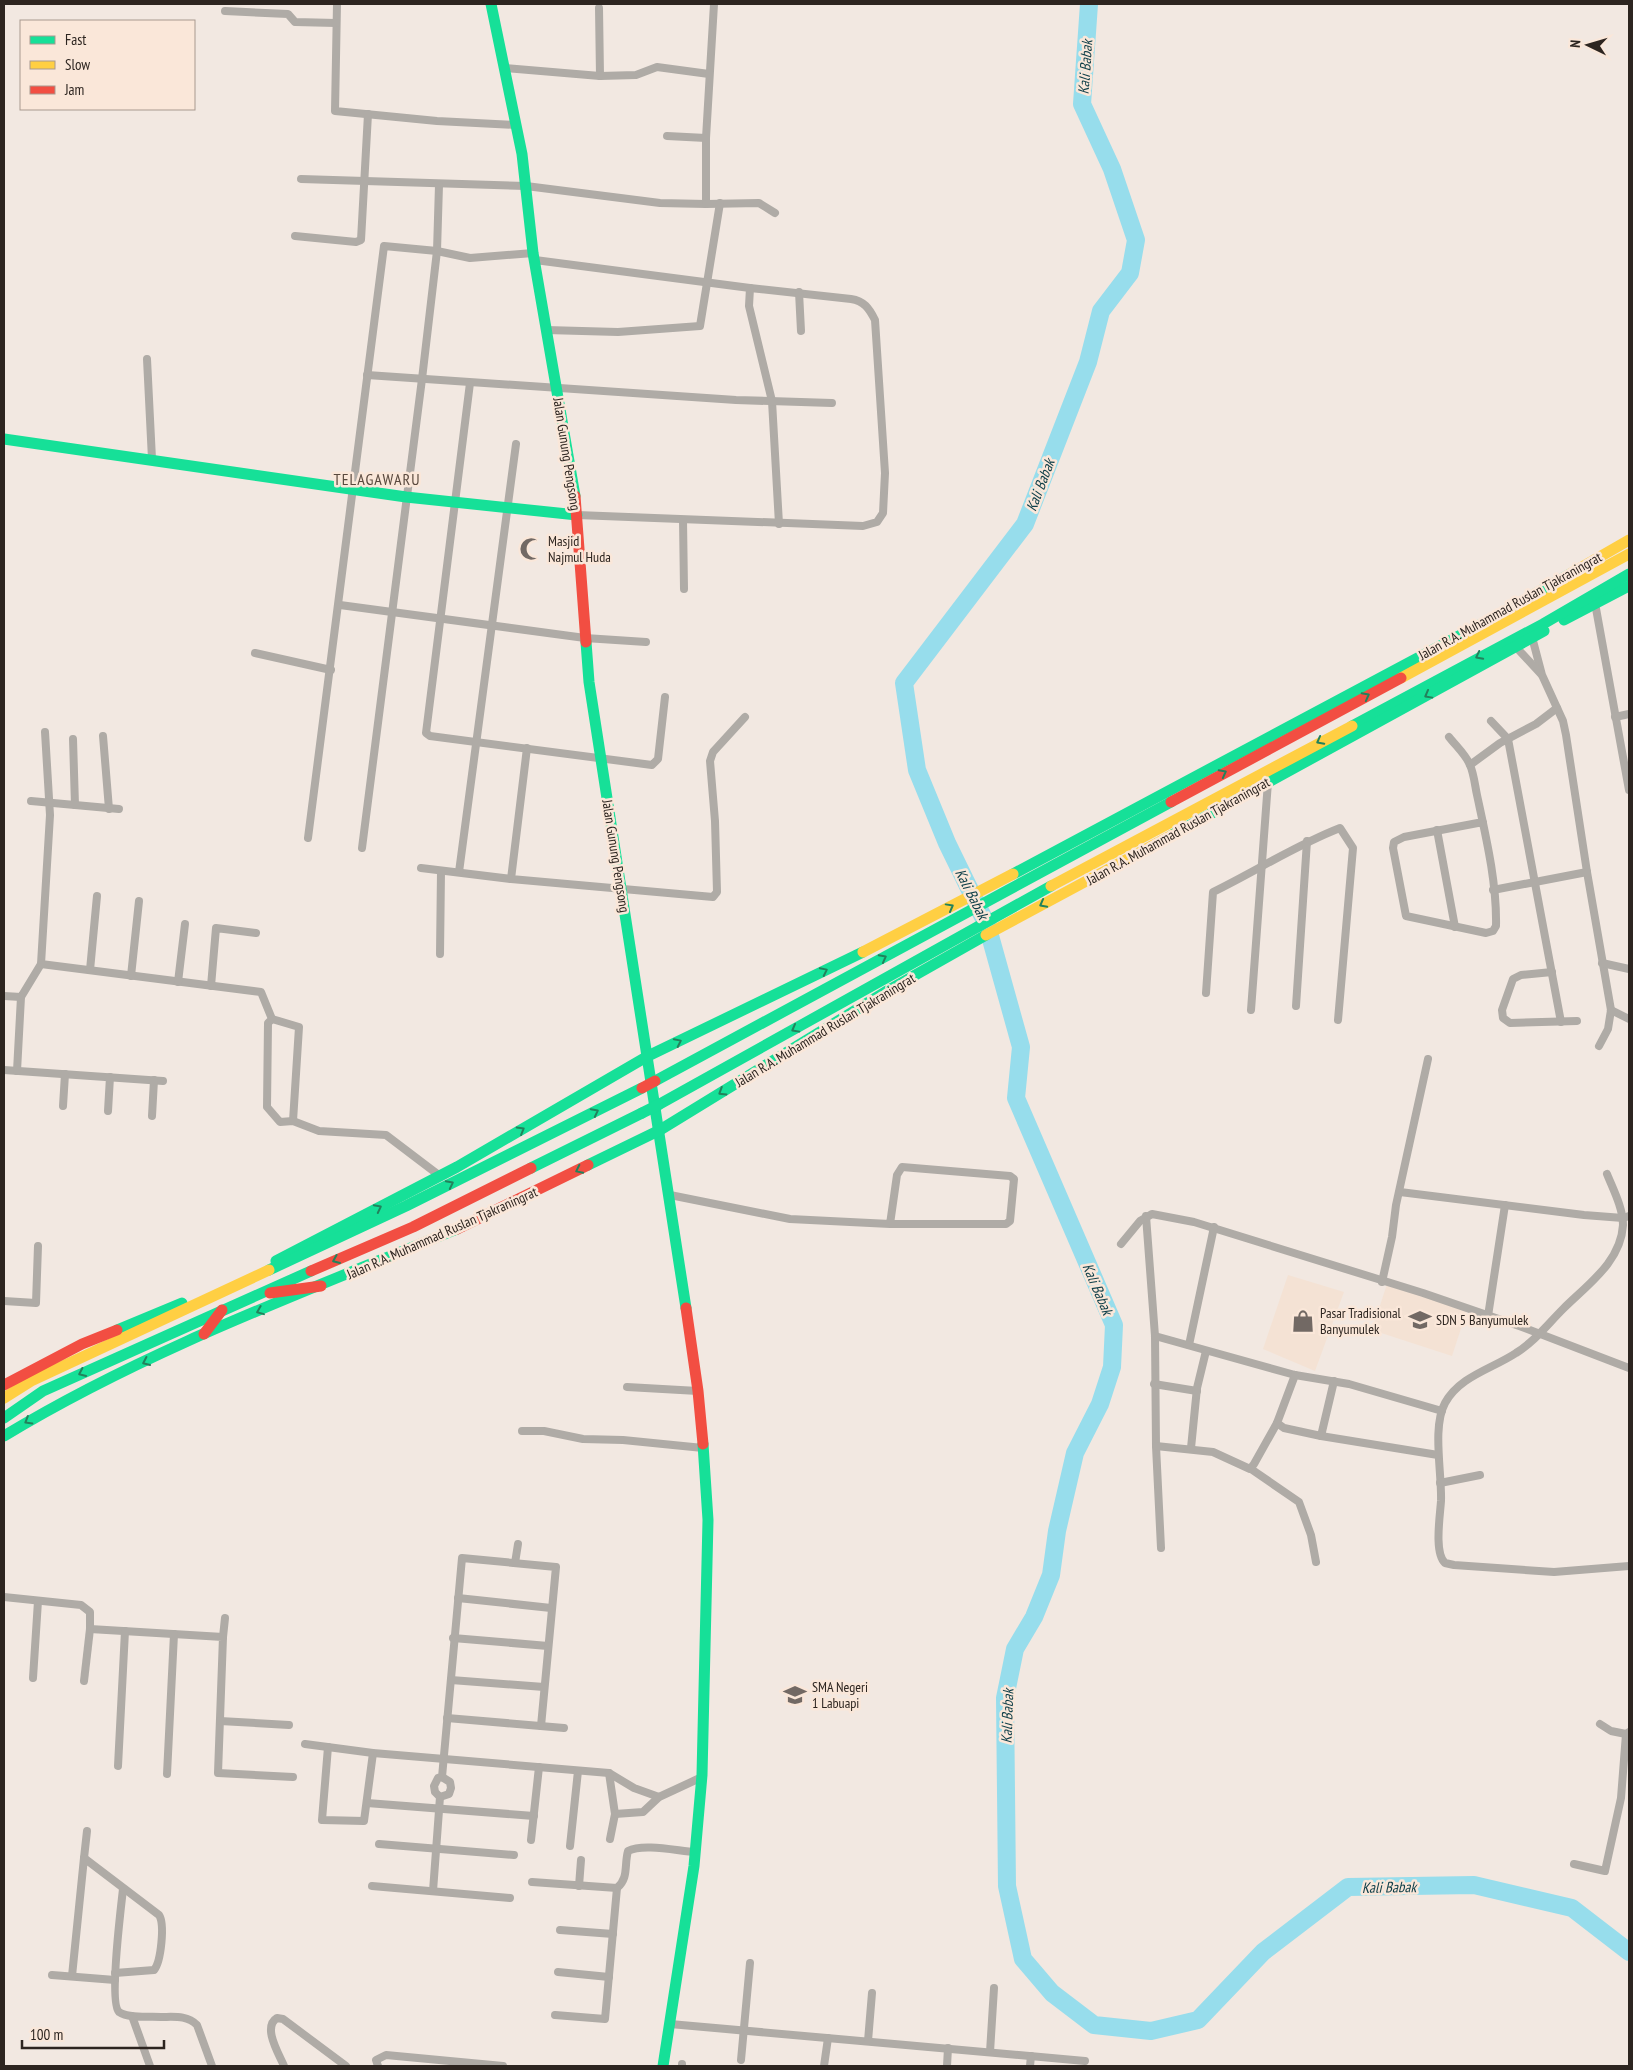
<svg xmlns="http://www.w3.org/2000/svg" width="1633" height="2070" viewBox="0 0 1633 2070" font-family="'PT Sans Narrow',sans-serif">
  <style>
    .built { fill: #f4e2d4 }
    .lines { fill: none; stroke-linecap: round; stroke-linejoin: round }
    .river { stroke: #97ddec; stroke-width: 18 }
    .street { stroke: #afaba6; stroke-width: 8 }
    .fast { stroke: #16e098; stroke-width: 11 }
    .slow { stroke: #ffcf43; stroke-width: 11 }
    .jam { stroke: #f24e42; stroke-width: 11 }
    .fast-bridge { stroke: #16e098; stroke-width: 11 }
    .jam-bridge { stroke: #f24e42; stroke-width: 11 }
    .oneway { stroke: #22825c }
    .labels { text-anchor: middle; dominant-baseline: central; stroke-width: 5; stroke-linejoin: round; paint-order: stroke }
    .street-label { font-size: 14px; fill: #2d2520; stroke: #fae7d9 }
    .poi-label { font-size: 14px; fill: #2d2520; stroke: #fae7d9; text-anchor: start }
    .water-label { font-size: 15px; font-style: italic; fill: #0d3e48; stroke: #fae7d9 }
    .quarter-label { font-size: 16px; letter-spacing: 1px; fill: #59493e; stroke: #fae7d9 }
  </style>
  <rect width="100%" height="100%" fill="#f2e8e1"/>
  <g class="built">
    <path d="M 1288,1275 L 1344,1292 L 1315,1371 L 1263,1349 Z"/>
    <path d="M 1387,1284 L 1467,1310 L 1452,1356 L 1372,1330 Z"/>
  </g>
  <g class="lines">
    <path class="river" d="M 1089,4 L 1082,104 L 1112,169 L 1136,240 L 1130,273 L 1101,311 L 1088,362 L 1025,524 L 904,683 L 917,770 L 947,843 L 987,925 L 1021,1047 L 1016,1098 L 1114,1325 L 1112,1367 L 1100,1404 L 1075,1453 L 1057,1531 L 1051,1575 L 1034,1617 L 1015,1649 L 1005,1698 L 1007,1886 L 1023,1959 L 1052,1993 L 1094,2025 L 1151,2031 L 1198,2020 L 1263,1952 L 1348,1887 L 1474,1885 L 1572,1908 L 1629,1952"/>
    <g class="street">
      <path d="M 337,4 L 335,111 L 437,121 L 516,125"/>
      <path d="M 599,8 L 600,76"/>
      <path d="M 225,11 L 288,14 L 295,22 L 336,23"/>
      <path d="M 506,68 L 600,76 L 636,75 L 657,67 L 709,74"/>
      <path d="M 667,136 L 706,138"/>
      <path d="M 301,179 L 526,186 L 660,203 L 706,204 L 706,138 L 714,4"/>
      <path d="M 706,204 L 759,203 L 775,213"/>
      <path d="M 295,236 L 356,242 L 361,240 L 368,114"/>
      <path d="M 535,260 L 750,288 L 851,299 C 864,301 869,308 875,320 L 885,473 L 883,513 L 877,522 L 863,526 L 577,515"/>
      <path d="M 750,288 L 749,306 L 772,401 L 779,524"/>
      <path d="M 799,292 L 801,331"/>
      <path d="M 546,330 L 618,332 L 700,326 L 720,203"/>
      <path d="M 147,359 L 152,459"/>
      <path d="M 367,375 L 736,400 L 832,403"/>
      <path d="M 470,383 L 426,733 L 430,736 L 652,765 L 658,759 L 665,697"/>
      <path d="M 683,520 L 684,589"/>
      <path d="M 1595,603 L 1629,790"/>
      <path d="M 340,605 L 585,638 L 646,642"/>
      <path d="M 1532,637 L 1542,675 L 1563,721 L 1566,735 L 1587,872 L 1611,1010 L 1608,1029 L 1599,1046"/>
      <path d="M 1516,647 L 1541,674"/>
      <path d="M 255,653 L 331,670"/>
      <path d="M 1615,717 L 1629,714"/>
      <path d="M 1491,721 L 1508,739 L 1561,1022"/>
      <path d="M 45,732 L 50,815 L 41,964 L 261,992 L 272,1019 L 268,1023 L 267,1107 L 280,1122 L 293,1121 L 319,1131 L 386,1135 L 440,1176"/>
      <path d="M 103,736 L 109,809"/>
      <path d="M 1449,737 C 1456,746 1466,755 1470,765 C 1474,774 1475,786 1477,795 C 1486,837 1497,883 1496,926 L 1493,931 L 1486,933 L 1406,916 L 1393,848 L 1394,842 L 1404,837 L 1483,822"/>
      <path d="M 73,739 L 75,805"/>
      <path d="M 527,748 L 511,879 L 713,897 L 717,892 L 715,821 L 710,761 L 713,752 L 745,717"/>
      <path d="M 1470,765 L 1500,743 L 1536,724 L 1557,708"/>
      <path d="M 31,801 L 119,809"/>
      <path d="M 1437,830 L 1455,927"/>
      <path d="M 308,838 L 384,246 L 437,251 L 470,258 L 533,253"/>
      <path d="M 362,848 L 422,379 L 437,251 L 439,185"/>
      <path d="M 421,868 L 511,879"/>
      <path d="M 459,872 L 516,444"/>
      <path d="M 1493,890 L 1587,872"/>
      <path d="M 440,954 L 441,871"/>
      <path d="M 1602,963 L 1629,969"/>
      <path d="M 90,970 L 97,896"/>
      <path d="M 1552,972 L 1521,975 L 1513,979 L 1502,1010 L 1503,1018 L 1510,1023 L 1577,1021"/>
      <path d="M 131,976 L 139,901"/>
      <path d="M 178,982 L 185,924"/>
      <path d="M 211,986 L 216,928 L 256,933"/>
      <path d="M 1206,993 L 1213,892 C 1256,871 1296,845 1340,828 L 1353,848 L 1338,1020"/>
      <path d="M 4,996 L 21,997 L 41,964"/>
      <path d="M 1296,1006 L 1307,841"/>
      <path d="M 1251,1010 L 1268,782"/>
      <path d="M 1611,1010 L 1629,1019"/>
      <path d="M 272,1019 L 299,1027 L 293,1121"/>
      <path d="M 4,1070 L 163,1081"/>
      <path d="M 17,1071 L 21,997"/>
      <path d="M 63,1106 L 65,1074"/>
      <path d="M 108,1111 L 110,1077"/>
      <path d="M 152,1116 L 154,1080"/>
      <path d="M 1607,1174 C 1613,1189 1623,1208 1623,1225 C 1621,1262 1587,1285 1563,1309 C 1547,1325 1535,1341 1516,1353 C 1492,1369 1460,1376 1445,1403 C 1432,1427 1442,1473 1441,1501 C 1440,1516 1434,1553 1445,1563 L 1454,1565 L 1554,1572 L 1629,1566"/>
      <path d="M 1400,1192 L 1584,1215 L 1623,1218 L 1629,1216"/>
      <path d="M 670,1195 L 790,1219 L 890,1224 L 897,1175 L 902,1167 L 1010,1176 L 1014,1179 L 1010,1221 L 1006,1224 L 890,1224"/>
      <path d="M 1146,1216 L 1155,1336 L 1156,1446 L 1161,1548"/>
      <path d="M 1121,1244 L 1140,1221 L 1152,1214 L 1194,1222 L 1423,1293 L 1522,1327 L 1629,1368"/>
      <path d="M 1382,1282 L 1392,1237 L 1396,1205 L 1428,1059"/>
      <path d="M 4,1301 L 36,1303 L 38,1246"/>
      <path d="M 1488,1316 L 1505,1205"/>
      <path d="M 1155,1336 L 1295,1375 L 1349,1384 L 1442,1411"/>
      <path d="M 1189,1345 L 1214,1227"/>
      <path d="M 1295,1375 L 1277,1423 L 1284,1428 L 1321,1436"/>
      <path d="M 1334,1381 L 1321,1436 L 1438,1455"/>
      <path d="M 1154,1384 L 1197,1391"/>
      <path d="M 627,1387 L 698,1391"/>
      <path d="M 522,1431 L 544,1431 L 583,1439 L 623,1440 L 703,1448"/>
      <path d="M 1156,1446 L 1213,1452 L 1250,1469 L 1254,1464 L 1277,1423"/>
      <path d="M 1191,1448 L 1197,1388 L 1206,1351"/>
      <path d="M 1251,1469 L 1299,1502 L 1311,1535 L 1316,1562"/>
      <path d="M 1440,1483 L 1480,1475"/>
      <path d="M 515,1563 L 518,1544"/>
      <path d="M 4,1597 L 81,1605 L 90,1612 L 90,1629 L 223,1637 L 218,1773 L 293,1777"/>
      <path d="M 458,1598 L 551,1608"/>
      <path d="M 223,1637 L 225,1618"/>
      <path d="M 453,1638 L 548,1646"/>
      <path d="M 33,1678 L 38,1601"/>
      <path d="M 451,1680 L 544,1687"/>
      <path d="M 84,1681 L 90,1629"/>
      <path d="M 447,1718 L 564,1728"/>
      <path d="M 220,1721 L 289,1725"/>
      <path d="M 1600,1724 L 1611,1731 L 1626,1734"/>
      <path d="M 305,1744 L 373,1753 L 609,1773 L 634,1788 L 659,1797"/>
      <path d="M 328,1747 L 322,1820 L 364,1821 L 373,1753"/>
      <path d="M 118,1766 L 125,1631"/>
      <path d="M 609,1773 L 615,1814 L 610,1839"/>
      <path d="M 167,1774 L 174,1634"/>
      <path d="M 440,1797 L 449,1794 L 451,1788 L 450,1782 L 442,1777"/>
      <path d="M 367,1803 L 534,1816"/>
      <path d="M 615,1814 L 643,1812 L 659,1797 L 702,1777"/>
      <path d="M 531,1840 L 539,1767"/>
      <path d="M 379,1844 L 514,1855"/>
      <path d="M 570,1846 L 578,1771"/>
      <path d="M 84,1858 L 87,1831"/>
      <path d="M 1574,1864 L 1605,1871 L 1621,1798 L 1626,1734 L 1629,1732"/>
      <path d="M 532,1882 L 617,1888 C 629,1878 624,1865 628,1851 C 643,1843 678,1851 695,1852"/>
      <path d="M 372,1886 L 510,1898"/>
      <path d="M 579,1886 L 581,1860"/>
      <path d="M 123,1889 C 121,1907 109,2003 119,2012 C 129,2019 149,2016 161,2017 C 174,2017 187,2015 197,2025 L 212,2066"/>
      <path d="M 433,1891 L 440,1797 L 435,1792 L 434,1786 L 438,1778 L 442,1777 L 462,1558 L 556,1567 L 541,1726"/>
      <path d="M 560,1930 L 613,1934"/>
      <path d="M 558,1972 L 609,1977"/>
      <path d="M 52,1975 L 115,1980"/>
      <path d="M 72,1976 L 84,1858 L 159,1915 C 165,1924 161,1962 154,1970 L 115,1973"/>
      <path d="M 555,2015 L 605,2019 L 617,1888"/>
      <path d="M 132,2016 L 150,2066"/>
      <path d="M 670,2024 L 1085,2061"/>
      <path d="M 868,2041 L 872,1993"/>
      <path d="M 990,2052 L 994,1988"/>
      <path d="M 741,2060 L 750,1963"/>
      <path d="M 284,2066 C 279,2054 262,2027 277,2018 L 283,2019 L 346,2066"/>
      <path d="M 378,2066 L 376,2060 L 386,2055 L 503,2066"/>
      <path d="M 682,2066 L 682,2064"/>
      <path d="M 824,2066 L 828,2038"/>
      <path d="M 947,2066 L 948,2048"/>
      <path d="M 1030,2066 L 1031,2056"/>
    </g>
    <g class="fast">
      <path d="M 491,4 L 522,154 L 533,253 L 575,496"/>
      <path d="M 4,439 L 406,497 L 577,515"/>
      <path d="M 1564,620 L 1629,586"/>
      <path d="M 586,642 L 589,682 L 686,1308"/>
      <path d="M 1352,726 L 1543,624 L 1629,574"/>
      <path d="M 1172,835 L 1544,631"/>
      <path d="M 1013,874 L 1498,615 L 1570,574"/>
      <path d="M 655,1081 L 1171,802"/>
      <path d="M 658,1105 L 1051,886"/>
      <path d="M 588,1165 L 660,1130 L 887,991 L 986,935"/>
      <path d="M 531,1168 L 642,1113"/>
      <path d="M 276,1261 L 457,1167 L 648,1056 L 863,952"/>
      <path d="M 269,1270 L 406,1206 L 642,1088"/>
      <path d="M 117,1330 L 182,1303"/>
      <path d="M 4,1418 L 43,1391 L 311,1271"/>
      <path d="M 4,1436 C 146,1350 304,1292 457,1229"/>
      <path d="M 663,2066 L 694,1866 L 702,1775 L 708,1520 L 703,1444"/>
    </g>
    <g class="slow">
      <path d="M 1570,574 L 1629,540"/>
      <path d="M 1401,678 L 1629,554"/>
      <path d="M 1051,886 L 1352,726"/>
      <path d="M 986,935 L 1172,835"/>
      <path d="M 863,952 L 1013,874"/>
      <path d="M 4,1398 L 31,1381 L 269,1270"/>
    </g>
    <g class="jam">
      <path d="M 575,496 L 586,642"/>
      <path d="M 1171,802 L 1401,678"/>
      <path d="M 457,1229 L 588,1165"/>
      <path d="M 311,1271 L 413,1227 L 531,1168"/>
      <path d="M 270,1293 L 321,1286"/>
      <path d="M 686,1308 L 698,1391 L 703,1444"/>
      <path d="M 204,1334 L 222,1310"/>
      <path d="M 4,1385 L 82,1344 L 117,1330"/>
    </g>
    <path class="fast-bridge" d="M 642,1113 L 658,1105"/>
    <path class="jam-bridge" d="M 642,1088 L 655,1081"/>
  </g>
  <defs><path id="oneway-chevron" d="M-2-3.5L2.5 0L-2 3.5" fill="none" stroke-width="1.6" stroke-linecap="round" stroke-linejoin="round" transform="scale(1.25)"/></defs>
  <g class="oneway">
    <use href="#oneway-chevron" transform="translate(1479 656) rotate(153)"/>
    <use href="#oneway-chevron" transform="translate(1428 695) rotate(151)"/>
    <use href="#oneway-chevron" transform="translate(1366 696) rotate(-28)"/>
    <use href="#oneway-chevron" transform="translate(1320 741) rotate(152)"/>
    <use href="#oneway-chevron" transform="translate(1223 773) rotate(-28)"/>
    <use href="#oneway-chevron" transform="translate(1043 904) rotate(152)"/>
    <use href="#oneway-chevron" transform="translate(950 907) rotate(-29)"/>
    <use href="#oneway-chevron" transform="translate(883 958) rotate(-28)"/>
    <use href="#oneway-chevron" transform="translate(824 971) rotate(-26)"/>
    <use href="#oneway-chevron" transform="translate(795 1029) rotate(151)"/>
    <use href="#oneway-chevron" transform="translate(678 1042) rotate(-26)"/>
    <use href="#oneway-chevron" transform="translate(722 1092) rotate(148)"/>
    <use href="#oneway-chevron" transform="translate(595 1112) rotate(-27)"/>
    <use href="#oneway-chevron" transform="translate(521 1130) rotate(-30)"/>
    <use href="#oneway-chevron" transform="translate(579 1170) rotate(154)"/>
    <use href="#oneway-chevron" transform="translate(450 1184) rotate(-27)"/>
    <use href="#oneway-chevron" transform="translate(378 1208) rotate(-27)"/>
    <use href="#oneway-chevron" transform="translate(336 1260) rotate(157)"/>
    <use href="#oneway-chevron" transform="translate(260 1311) rotate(158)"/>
    <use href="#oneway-chevron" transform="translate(146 1362) rotate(155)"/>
    <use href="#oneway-chevron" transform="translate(82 1373) rotate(155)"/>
    <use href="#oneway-chevron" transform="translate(28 1421) rotate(149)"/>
  </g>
  <defs>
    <symbol id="mosque-bare" viewBox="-9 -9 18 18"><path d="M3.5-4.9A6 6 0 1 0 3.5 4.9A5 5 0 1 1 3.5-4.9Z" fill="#726964" stroke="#fae7d9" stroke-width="2.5" paint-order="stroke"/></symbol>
    <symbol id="school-bare" viewBox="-9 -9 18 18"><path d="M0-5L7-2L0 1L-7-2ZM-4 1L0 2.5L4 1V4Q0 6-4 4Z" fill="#726964" stroke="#fae7d9" stroke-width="2.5" paint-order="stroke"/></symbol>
    <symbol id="shop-bare" viewBox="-9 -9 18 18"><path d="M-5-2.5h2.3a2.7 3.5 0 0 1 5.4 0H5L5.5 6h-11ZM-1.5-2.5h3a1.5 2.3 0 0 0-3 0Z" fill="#726964" stroke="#fae7d9" stroke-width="2.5" paint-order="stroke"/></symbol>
  </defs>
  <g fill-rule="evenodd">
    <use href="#mosque-bare" x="515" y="533" width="32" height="32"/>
    <use href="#school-bare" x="1404" y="1304" width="32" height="32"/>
    <use href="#shop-bare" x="1287" y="1305" width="32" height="32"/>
    <use href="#school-bare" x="779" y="1679" width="32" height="32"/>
  </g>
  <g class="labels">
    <g class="street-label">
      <text transform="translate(567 454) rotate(81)">Jalan Gunung Pengsong</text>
      <text transform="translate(1510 606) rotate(-29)">Jalan R.A. Muhammad Ruslan Tjakraningrat</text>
      <text transform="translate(1178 831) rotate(-29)">Jalan R.A. Muhammad Ruslan Tjakraningrat</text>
      <text transform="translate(616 856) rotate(81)">Jalan Gunung Pengsong</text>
      <text transform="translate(825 1030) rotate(-31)">Jalan R.A. Muhammad Ruslan Tjakraningrat</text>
      <text transform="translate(442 1233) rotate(-24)">Jalan R.A. Muhammad Ruslan Tjakraningrat</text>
    </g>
    <g class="poi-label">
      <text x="548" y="541">Masjid<tspan x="548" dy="16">Najmul Huda</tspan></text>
      <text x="1320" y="1313">Pasar Tradisional<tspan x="1320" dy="16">Banyumulek</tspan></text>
      <text x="1436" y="1320">SDN 5 Banyumulek</text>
      <text x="812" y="1687">SMA Negeri<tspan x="812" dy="16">1 Labuapi</tspan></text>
    </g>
    <g class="water-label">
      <text transform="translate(1085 67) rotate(-86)">Kali Babak</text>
      <text transform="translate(1040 485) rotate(-69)">Kali Babak</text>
      <text transform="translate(972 894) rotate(63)">Kali Babak</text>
      <text transform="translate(1098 1289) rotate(67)">Kali Babak</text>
      <text transform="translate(1007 1716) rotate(-88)">Kali Babak</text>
      <text transform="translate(1389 1887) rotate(-1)">Kali Babak</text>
    </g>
    <g class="quarter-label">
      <text x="377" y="479">TELAGAWARU</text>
    </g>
  </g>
  <rect width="1633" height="2070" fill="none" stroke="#2d2520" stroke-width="10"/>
  <rect x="20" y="20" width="175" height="90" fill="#fae7d9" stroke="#a8998f"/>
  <rect x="30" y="36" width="25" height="8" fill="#16e098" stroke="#a8998f"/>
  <text x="65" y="45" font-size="15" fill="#2d2520">Fast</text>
  <rect x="30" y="61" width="25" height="8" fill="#ffcf43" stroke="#a8998f"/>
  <text x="65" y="70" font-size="15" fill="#2d2520">Slow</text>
  <rect x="30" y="86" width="25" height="8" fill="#f24e42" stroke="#a8998f"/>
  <text x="65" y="95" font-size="15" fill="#2d2520">Jam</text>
  <g transform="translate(1588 45) rotate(275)" stroke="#fae7d9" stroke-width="4" paint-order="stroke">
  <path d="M0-4L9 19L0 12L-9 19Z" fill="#2d2520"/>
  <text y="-8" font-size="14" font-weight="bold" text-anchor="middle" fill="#2d2520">N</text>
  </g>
  <path d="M22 2040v8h142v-8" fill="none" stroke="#2d2520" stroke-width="2.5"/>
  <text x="30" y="2040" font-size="15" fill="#2d2520" stroke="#fae7d9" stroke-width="4" paint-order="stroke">100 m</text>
</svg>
